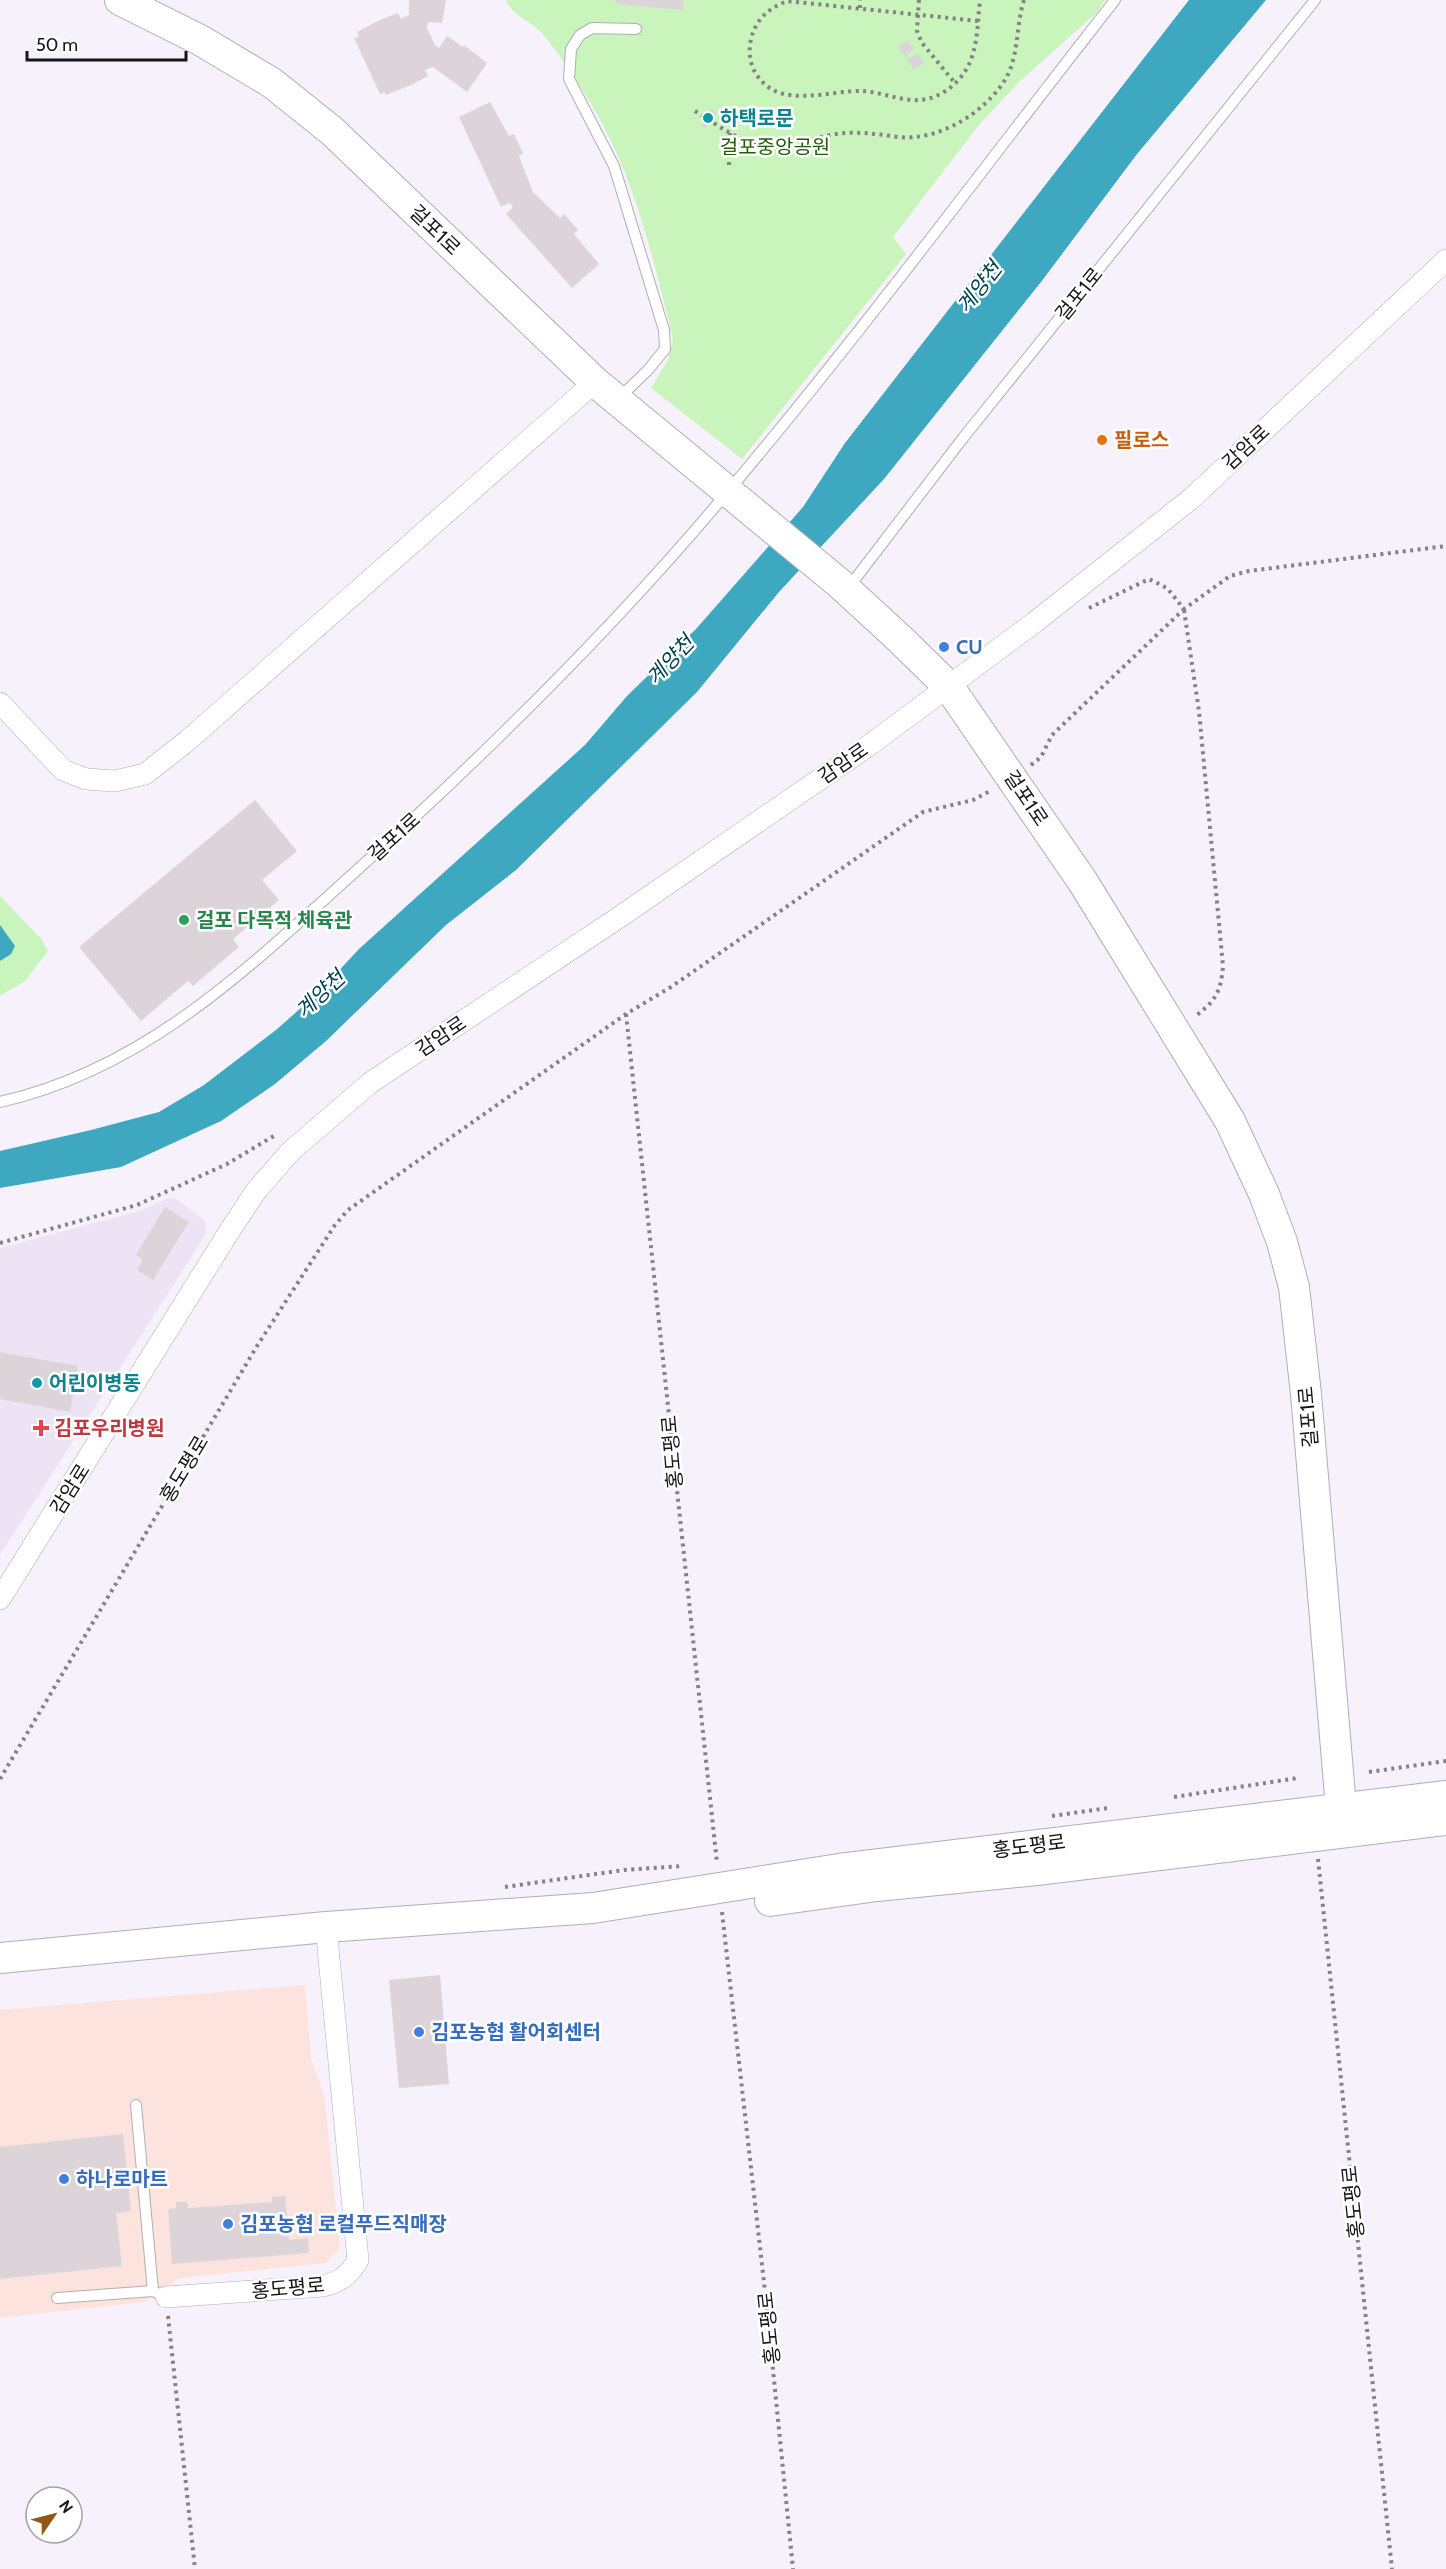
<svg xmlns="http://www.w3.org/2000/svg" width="1446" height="2569" viewBox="0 0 1446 2569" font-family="Cabin,'Noto Sans KR',sans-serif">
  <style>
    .commercial { fill: #fde3dd }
    .built { fill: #ece4f4 }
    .green { fill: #c9f4bc }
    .water { fill: #3ea8c1 }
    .building { fill: #ddd4da }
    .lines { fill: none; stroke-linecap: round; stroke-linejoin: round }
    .lane-casing { stroke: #b1adb6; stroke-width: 12 }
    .street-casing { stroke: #b1adb6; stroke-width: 22 }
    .secondary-casing { stroke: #b1adb6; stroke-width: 32 }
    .path { stroke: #848187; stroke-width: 4; stroke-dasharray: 3 4.5; stroke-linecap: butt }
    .lane { stroke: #fff; stroke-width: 10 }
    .street { stroke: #fff; stroke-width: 21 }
    .secondary { stroke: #fff; stroke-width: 30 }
    .culture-dot { fill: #0f9aa8; stroke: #fff; stroke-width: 2 }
    .food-dot { fill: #e8710a; stroke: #fff; stroke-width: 2 }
    .shop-dot { fill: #3f7fe0; stroke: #fff; stroke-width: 2 }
    .leisure-dot { fill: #2e9e5b; stroke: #fff; stroke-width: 2 }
    .health-dot { fill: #e0444e; stroke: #fff; stroke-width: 2 }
    .labels { text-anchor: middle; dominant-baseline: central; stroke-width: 5; stroke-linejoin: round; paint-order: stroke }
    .culture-label { font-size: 20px; font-weight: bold; fill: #0d838f; stroke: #fff; text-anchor: start }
    .park-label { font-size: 20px; fill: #235c08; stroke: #fff }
    .street-label { font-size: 20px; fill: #161518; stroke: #fff }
    .food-label { font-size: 20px; font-weight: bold; fill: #c56008; stroke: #fff; text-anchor: start }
    .shop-label { font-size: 20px; font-weight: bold; fill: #366cbe; stroke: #fff; text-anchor: start }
    .leisure-label { font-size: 20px; font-weight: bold; fill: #27864d; stroke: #fff; text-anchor: start }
    .health-label { font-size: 20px; font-weight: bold; fill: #be3a42; stroke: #fff; text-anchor: start }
    .water-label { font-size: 21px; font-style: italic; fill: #00414e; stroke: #fff }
  </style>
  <rect width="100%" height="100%" fill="#f6f1fb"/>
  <path class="commercial" d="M 305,1985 L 311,2059 L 324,2094 L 340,2247 L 326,2263 L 179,2278 L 144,2302 L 0,2318 L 0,2010 Z"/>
  <path class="built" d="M 168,1198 L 175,1198 L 205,1221 L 206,1234 L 0,1555 L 0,1248 L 143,1210 Z"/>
  <g class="green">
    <path d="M 506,0 L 1105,0 L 1096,13 L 1019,82 L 978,126 L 893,237 L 906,254 L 742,459 L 651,388 L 668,360 L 673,339 C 652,253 633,169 585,94 C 572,74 558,52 543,34 C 532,21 512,16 506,0 Z"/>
    <path d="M 0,896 L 42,940 L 48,951 L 25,981 L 0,996 Z"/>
  </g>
  <g class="water">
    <path d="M 1189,0 L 1266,0 L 1137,154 L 1041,282 L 884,479 L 779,592 L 697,692 L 516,870 L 446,925 L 326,1041 L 275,1084 L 221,1121 L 121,1167 L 0,1188 L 0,1151 L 91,1130 L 159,1112 L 204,1085 L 276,1030 L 319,992 L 359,949 L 585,745 L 627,696 L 696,629 L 803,507 L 845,443 Z"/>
    <path d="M 0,925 L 15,946 L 11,954 L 0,961 Z"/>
  </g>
  <g class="building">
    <path d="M 409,0 L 446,0 L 442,23 L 428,22 L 427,28 L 435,45 L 439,48 L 447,36 L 463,47 L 464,45 L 487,63 L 467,92 L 433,67 L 425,70 L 428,76 L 411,85 L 386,95 L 384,92 L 380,94 L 354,38 L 359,37 L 357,32 L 380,20 L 398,13 L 401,19 L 409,15 Z"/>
    <path d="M 616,0 L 683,0 L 683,10 L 615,4 Z"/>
    <path d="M 907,40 L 914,49 L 905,57 L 898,47 Z"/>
    <path d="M 917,53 L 924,63 L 914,70 L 907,60 Z"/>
    <path d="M 490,102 L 509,136 L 514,134 L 523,153 L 519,156 L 533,192 L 560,218 L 564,214 L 578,230 L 574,234 L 599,264 L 572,288 L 506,214 L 513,207 L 510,203 L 501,207 L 459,117 Z"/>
    <path d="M 711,109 L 716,112 L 706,128 L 701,125 Z"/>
    <path d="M 255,800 L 297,851 L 262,880 L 279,900 L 233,939 L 239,947 L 193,986 L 188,981 L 141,1021 L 79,947 Z"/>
    <path d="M 165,1207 L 189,1222 L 153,1280 L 137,1270 L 143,1260 L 136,1255 Z"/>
    <path d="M 0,1352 L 78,1366 L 70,1412 L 0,1399 Z"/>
    <path d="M 440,1975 L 449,2084 L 399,2088 L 389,1980 Z"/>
    <path d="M 123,2134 L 131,2211 L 116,2213 L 122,2266 L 0,2279 L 0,2147 Z"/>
    <path d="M 285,2196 L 289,2240 L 308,2238 L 309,2253 L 172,2264 L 168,2209 L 176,2208 L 176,2202 L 187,2202 L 188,2208 L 272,2202 L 272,2197 Z"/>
  </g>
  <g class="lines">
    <defs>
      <g id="lane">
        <path d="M 619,398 L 648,370 L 665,349 L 664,330 L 614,166 L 569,79 L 571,49 L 580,35 L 592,28 L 636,29"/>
        <path d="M 849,587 L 963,438 L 1315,0"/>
        <path d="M 0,1102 C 146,1069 248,968 356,871 C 489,751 616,626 730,489 C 864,330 987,163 1115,0"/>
        <path d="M 136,2105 L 153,2291 L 166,2297"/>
        <path d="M 57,2298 L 153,2291"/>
      </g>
      <g id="street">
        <path d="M 0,703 L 63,770 L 86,779 L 115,781 L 145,774 L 187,741 L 595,382"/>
        <path d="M 0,1599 L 227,1235 L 256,1191 L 291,1151 L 370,1083 L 621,916 L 871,744 L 1035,622 L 1192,498 L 1446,260"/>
        <path d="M 166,2297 L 323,2286 C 341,2282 349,2275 358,2260 L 326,1927"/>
      </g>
      <g id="secondary">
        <path d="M 120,0 L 200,40 L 272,83 L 332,131 L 595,382 L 839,583 L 900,639 L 949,687 L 1083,882 L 1230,1121 L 1264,1194 L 1282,1242 L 1294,1287 L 1306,1394 L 1343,1831"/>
        <path d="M 770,1901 L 877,1886 L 1037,1870 L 1446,1820"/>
        <path d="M 0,1958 L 326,1927 L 593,1908 L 839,1869 L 1446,1796"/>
      </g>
    </defs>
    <use href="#lane" class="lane-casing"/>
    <use href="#street" class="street-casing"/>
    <use href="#secondary" class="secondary-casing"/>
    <g class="path">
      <path d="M 919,0 L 917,31 L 922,43 L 955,83"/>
      <path d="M 860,8 L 860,0"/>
      <path d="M 978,21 L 787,1 C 768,9 756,19 751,39 C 748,53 750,67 759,78 C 782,109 830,90 863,91 C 879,92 896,99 912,100 C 925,101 937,97 947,90 C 979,67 976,36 980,0"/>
      <path d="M 695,111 C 714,123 733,137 755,144 C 782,152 808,139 835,134 C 857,131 877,134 898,137 C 938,141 981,115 1003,83 C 1020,58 1015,28 1024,0"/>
      <path d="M 729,165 L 730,133"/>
      <path d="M 1089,608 L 1149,579 L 1167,588 L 1184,609 L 1230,576 L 1249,571 L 1446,546"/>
      <path d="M 1184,610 L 1199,711 L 1223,966 C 1221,992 1215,1002 1194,1017"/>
      <path d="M 1031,765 L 1041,757 L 1052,735 L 1184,609"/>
      <path d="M 626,1014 L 717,1863"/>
      <path d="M 0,1243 L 137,1205 L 227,1164 L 277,1134"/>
      <path d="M 1369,1772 L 1446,1761"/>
      <path d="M 0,1779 L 257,1346 L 335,1225 L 348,1210 L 626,1014 L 671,987 L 923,812 L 973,800 L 992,790"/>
      <path d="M 1174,1797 L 1298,1778"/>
      <path d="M 1052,1816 L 1108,1808"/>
      <path d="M 1318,1859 L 1392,2569"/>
      <path d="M 505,1887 L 624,1870 L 682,1866"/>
      <path d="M 722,1912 L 766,2300 L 793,2569"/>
      <path d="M 168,2316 L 195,2569"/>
    </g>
    <use href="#lane" class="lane"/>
    <use href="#street" class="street"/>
    <use href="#secondary" class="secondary"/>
  </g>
  <g class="culture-dot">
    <circle cx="708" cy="118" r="6"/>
    <circle cx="37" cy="1383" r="6"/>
  </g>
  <circle class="food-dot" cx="1102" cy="440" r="6"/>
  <g class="shop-dot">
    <circle cx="944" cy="647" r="6"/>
    <circle cx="419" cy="2032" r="6"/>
    <circle cx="64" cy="2179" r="6"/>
    <circle cx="228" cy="2224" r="6"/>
  </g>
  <circle class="leisure-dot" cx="184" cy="920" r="6"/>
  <path class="health-dot" d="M38 1419h6v6h6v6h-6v6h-6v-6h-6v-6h6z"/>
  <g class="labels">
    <g class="culture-label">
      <text x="720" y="118">하택로문</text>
      <text x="49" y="1383">어린이병동</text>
    </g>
    <g class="park-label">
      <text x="775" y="147">걸포중앙공원</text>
    </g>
    <g class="street-label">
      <text transform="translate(435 230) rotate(44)">걸포1로</text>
      <text transform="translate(1079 294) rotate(-51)">걸포1로</text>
      <text transform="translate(1246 447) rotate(-43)">감암로</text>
      <text transform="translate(843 763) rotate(-35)">감암로</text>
      <text transform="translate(1026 798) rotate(56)">걸포1로</text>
      <text transform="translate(394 837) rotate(-42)">걸포1로</text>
      <text transform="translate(441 1036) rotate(-34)">감암로</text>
      <text transform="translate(1308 1417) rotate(-95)">걸포1로</text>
      <text transform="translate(672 1452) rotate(-95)">홍도평로</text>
      <text transform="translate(184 1469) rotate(-59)">홍도평로</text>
      <text transform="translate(70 1489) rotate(-58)">감암로</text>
      <text transform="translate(1029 1846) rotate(-7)">홍도평로</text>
      <text transform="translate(1353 2202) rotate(-96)">홍도평로</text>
      <text transform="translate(288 2288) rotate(-5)">홍도평로</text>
      <text transform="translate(769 2328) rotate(-96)">홍도평로</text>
    </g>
    <g class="food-label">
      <text x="1114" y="440">필로스</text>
    </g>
    <g class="shop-label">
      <text x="956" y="647">CU</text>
      <text x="431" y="2032">김포농협 활어회센터</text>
      <text x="76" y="2179">하나로마트</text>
      <text x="240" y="2224">김포농협 로컬푸드직매장</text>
    </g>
    <g class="leisure-label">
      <text x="196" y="920">걸포 다목적 체육관</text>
    </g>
    <g class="health-label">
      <text x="54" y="1428">김포우리병원</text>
    </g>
    <g class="water-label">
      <text transform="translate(979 287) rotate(-52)">계양천</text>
      <text transform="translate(670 660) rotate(-47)">계양천</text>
      <text transform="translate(320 994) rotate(-43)">계양천</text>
    </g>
  </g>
  <g transform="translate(54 2515) rotate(55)"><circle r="28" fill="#ffffff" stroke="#a2a1a3" stroke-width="1.5"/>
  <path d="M0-4.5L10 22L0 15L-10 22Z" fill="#925715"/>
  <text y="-9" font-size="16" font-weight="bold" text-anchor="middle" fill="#161518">N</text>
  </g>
  <path d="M27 51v9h159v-9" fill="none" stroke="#161518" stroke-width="3"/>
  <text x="36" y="51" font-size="18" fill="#161518" stroke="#ffffff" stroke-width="4.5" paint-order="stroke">50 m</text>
</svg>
